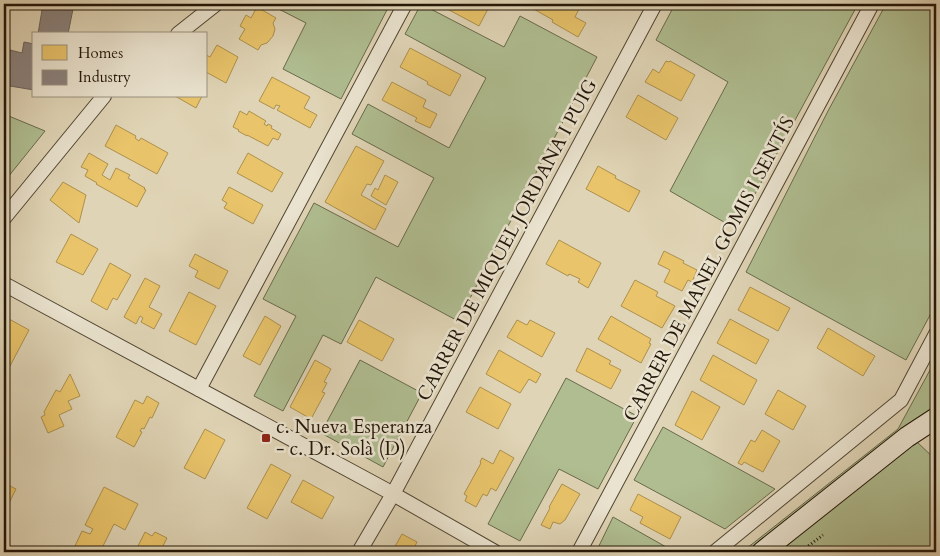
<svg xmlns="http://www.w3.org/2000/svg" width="940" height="556" viewBox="0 0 940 556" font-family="Cardo,serif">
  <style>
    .green { fill: #afbd90; stroke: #686a4c }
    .homes { fill: #e9c46a; stroke: #ad904d }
    .industry { fill: #8a817c; stroke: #6b6159 }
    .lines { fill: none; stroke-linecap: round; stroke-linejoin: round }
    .street-casing { stroke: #514633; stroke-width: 16 }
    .secondary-casing { stroke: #221608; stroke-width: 22 }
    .path { stroke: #221608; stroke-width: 3; stroke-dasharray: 1 2.5; stroke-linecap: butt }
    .street { stroke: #eae3cf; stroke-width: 14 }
    .secondary { stroke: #eae3cf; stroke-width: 20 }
    .poi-dot { fill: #8f2418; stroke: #eae3cf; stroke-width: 2 }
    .labels { text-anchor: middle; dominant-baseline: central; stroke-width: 5; stroke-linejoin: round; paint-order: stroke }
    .street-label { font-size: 19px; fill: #221608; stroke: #eae3cf }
    .poi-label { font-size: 19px; fill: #221608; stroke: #eae3cf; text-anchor: start }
  </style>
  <rect width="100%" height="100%" fill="#dfd4b5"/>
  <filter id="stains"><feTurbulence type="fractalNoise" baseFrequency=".004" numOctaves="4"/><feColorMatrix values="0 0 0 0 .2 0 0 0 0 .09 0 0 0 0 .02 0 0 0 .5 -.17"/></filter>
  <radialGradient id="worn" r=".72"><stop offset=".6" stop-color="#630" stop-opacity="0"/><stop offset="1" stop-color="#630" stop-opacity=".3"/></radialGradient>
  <g class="green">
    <path d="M 269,4 L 390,4 L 341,99 L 283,69 L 306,23 Z"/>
    <path d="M 421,4 L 504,47 L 520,16 L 597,57 L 458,321 L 376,277 L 341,344 L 323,335 L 283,411 L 254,396 L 296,316 L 263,299 L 314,203 L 398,247 L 434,178 L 352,134 L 368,104 L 449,148 L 486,78 L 405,34 Z"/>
    <path d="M 675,4 L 858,4 L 736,229 L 670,191 L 728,82 L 656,40 Z"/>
    <path d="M 886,4 L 936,4 L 936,304 L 906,360 L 746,272 L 828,111 Z"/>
    <path d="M 4,114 L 45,131 L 4,182 Z"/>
    <path d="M 936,359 L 936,427 L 917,442 L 936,460 L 936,552 L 742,552 L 898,429 Z"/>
    <path d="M 360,360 L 422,393 L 383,467 L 321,433 Z"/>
    <path d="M 566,378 L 637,416 L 598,489 L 559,469 L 520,541 L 488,524 Z"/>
    <path d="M 663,427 L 775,489 L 725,529 L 634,480 Z"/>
    <path d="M 613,517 L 675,552 L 596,552 Z"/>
  </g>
  <g class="homes">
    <path d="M 438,4 L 483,4 L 489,7 L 479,26 Z"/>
    <path d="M 535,4 L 569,4 L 579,9 L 575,17 L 586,23 L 578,37 L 552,22 L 553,20 L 532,8 Z"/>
    <path d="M 257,7 L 276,18 L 273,23 L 275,29 L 273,36 L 267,43 L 261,45 L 258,50 L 239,39 L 245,29 L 240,26 L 246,15 L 251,18 Z"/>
    <path d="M 217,45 L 238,57 L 226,83 L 206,72 L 206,55 L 210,57 Z"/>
    <path d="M 410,48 L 461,75 L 450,96 L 427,84 L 428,82 L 400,67 Z"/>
    <path d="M 666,61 L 669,62 L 670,61 L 695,75 L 681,101 L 645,82 L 653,69 L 659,73 Z"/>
    <path d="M 272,77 L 310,97 L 304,108 L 317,115 L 310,128 L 277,110 L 280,106 L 276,105 L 274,109 L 259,101 Z"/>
    <path d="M 392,82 L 426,100 L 423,107 L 437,114 L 430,128 L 415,121 L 417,118 L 382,100 Z"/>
    <path d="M 638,95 L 678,118 L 666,140 L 626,117 Z"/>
    <path d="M 175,96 L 202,96 L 196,108 Z"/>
    <path d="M 240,111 L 247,115 L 249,111 L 266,121 L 264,124 L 267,126 L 268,124 L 272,126 L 271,128 L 281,134 L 278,140 L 273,138 L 268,146 L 247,135 L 247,136 L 238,131 L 239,130 L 233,127 Z"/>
    <path d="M 116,125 L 136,136 L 135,138 L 139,141 L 141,138 L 168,153 L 157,174 L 105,146 Z"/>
    <path d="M 356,146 L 384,161 L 371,185 L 367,184 L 361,195 L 386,209 L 375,230 L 325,202 Z"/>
    <path d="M 89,153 L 108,164 L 102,175 L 110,180 L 116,168 L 130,175 L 128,178 L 145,188 L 144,189 L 146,190 L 137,207 L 96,184 L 97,183 L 85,176 L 88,170 L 81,167 Z"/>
    <path d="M 248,153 L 283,173 L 272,192 L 237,173 Z"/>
    <path d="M 598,166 L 616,176 L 615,178 L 640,191 L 629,212 L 586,189 Z"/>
    <path d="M 385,175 L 398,182 L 386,205 L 371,196 L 375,188 L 378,190 Z"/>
    <path d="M 63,182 L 86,195 L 79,223 L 50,200 Z"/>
    <path d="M 229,187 L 263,205 L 253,224 L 224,208 L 227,203 L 222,200 Z"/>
    <path d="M 71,234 L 98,249 L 83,275 L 56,262 Z"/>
    <path d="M 559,240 L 601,263 L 588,288 L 578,282 L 580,279 L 569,274 L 568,276 L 546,264 Z"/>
    <path d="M 664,251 L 684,261 L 683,263 L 697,270 L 692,282 L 688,280 L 682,291 L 664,282 L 670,270 L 658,264 Z"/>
    <path d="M 195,254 L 228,271 L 219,289 L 195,277 L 198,271 L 189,266 Z"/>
    <path d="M 110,263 L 131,275 L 117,300 L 113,298 L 107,310 L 91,301 Z"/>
    <path d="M 145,278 L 160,286 L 149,307 L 162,314 L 154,329 L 141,322 L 143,318 L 140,316 L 136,324 L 124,317 Z"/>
    <path d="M 635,280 L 658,292 L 656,296 L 675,306 L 662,328 L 621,306 Z"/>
    <path d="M 750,287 L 790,308 L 778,331 L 738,310 Z"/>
    <path d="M 189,292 L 216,306 L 196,345 L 169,331 Z"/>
    <path d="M 265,316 L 281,326 L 260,365 L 243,356 Z"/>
    <path d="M 611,316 L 651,339 L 649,343 L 651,344 L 641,363 L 598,339 Z"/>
    <path d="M 9,319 L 29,330 L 10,366 L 4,362 L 4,328 Z"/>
    <path d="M 730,319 L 769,340 L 756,364 L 717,343 Z"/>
    <path d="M 359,320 L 394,339 L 382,361 L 347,342 Z"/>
    <path d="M 517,320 L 527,325 L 530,320 L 555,333 L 542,357 L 507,337 Z"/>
    <path d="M 828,328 L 875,356 L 863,376 L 817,348 Z"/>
    <path d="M 587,348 L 611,361 L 609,364 L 621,370 L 611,389 L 576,371 Z"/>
    <path d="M 499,350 L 541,374 L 536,383 L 529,379 L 520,393 L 486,374 Z"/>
    <path d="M 713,355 L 757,380 L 744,405 L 700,380 Z"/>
    <path d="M 315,360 L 331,369 L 324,382 L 327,383 L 322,392 L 325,393 L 311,419 L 290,407 Z"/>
    <path d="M 70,374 L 80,396 L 68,401 L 72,409 L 59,415 L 64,426 L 48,433 L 41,417 L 45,415 L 44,412 L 56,390 L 60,392 Z"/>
    <path d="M 480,387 L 511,404 L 498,429 L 466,412 Z"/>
    <path d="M 778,390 L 806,406 L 793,430 L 765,414 Z"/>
    <path d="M 692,391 L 720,407 L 702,440 L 675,425 Z"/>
    <path d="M 147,396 L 159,403 L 152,418 L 150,417 L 144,429 L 142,428 L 140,431 L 142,432 L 134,447 L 116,437 L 135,400 L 143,404 Z"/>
    <path d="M 205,429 L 225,440 L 205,479 L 184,468 Z"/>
    <path d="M 762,430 L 780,441 L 763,472 L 744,462 L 742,465 L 738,463 L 751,440 L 755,442 Z"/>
    <path d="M 500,450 L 514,458 L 496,491 L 491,488 L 487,496 L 483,494 L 476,507 L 465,501 L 467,496 L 464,494 L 481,463 L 480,462 L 482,458 L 493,464 Z"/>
    <path d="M 271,464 L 291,475 L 267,519 L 247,508 Z"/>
    <path d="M 303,480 L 334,497 L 322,519 L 291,502 Z"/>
    <path d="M 4,483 L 16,489 L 4,513 Z"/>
    <path d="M 562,484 L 580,494 L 565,520 L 560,524 L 553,522 L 550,529 L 541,525 L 550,508 L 549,507 Z"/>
    <path d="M 104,487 L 138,504 L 125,530 L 114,524 L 100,552 L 87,552 L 75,546 L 82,531 L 90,534 L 93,529 L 85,525 Z"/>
    <path d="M 638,494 L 681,517 L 670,539 L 640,523 L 643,517 L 630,510 Z"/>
    <path d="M 145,532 L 152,536 L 155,532 L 167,538 L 160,552 L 135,552 Z"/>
    <path d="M 402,534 L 417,542 L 412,552 L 392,552 Z"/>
  </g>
  <g class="industry">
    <path d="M 43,4 L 74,4 L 68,34 L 38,34 Z"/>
    <path d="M 24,42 L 34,44 L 34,90 L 4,85 L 10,50 L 22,53 Z"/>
  </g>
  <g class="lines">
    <defs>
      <g id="street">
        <path d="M 178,34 L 216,4"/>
        <path d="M 4,218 L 104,96"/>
        <path d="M 4,284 L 386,490 L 495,552"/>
        <path d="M 199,389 L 405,4"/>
        <path d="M 359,552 L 393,494 L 655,4"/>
        <path d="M 579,552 L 872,4"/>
        <path d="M 715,552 L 901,400 L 936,334"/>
      </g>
      <path id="secondary" d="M 762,552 L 907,437 L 936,418"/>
    </defs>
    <use href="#street" class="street-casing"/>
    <use href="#secondary" class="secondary-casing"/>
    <path class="path" d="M 800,552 L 823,535"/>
    <use href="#street" class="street"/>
    <use href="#secondary" class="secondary"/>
  </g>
  <rect class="poi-dot" x="261" y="433" width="10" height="10" rx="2.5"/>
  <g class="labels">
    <g class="street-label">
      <text transform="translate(507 240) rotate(-62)">CARRER DE MIQUEL JORDANA I PUIG</text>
      <text transform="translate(709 269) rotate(-62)">CARRER DE MANEL GOMIS I SENTÍS</text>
    </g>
    <g class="poi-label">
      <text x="276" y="427">c. Nueva Esperanza<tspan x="276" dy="22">- c. Dr. Solà (D)</tspan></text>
    </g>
  </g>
  <rect width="940" height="556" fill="none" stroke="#dfd4b5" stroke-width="20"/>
  <rect x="5" y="5" width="930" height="546" fill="none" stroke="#221608" stroke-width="2.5"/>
  <rect x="10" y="10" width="920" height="536" fill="none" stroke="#221608"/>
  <rect x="32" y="32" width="175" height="65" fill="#eae3cf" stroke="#9a917f"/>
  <rect x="42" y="45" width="25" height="15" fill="#e9c46a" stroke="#9a917f"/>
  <text x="78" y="58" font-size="15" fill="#221608">Homes</text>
  <rect x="42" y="70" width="25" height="15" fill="#8a817c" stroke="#9a917f"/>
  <text x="78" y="82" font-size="15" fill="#221608">Industry</text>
  <rect width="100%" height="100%" filter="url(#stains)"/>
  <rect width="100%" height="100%" fill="url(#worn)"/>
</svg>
